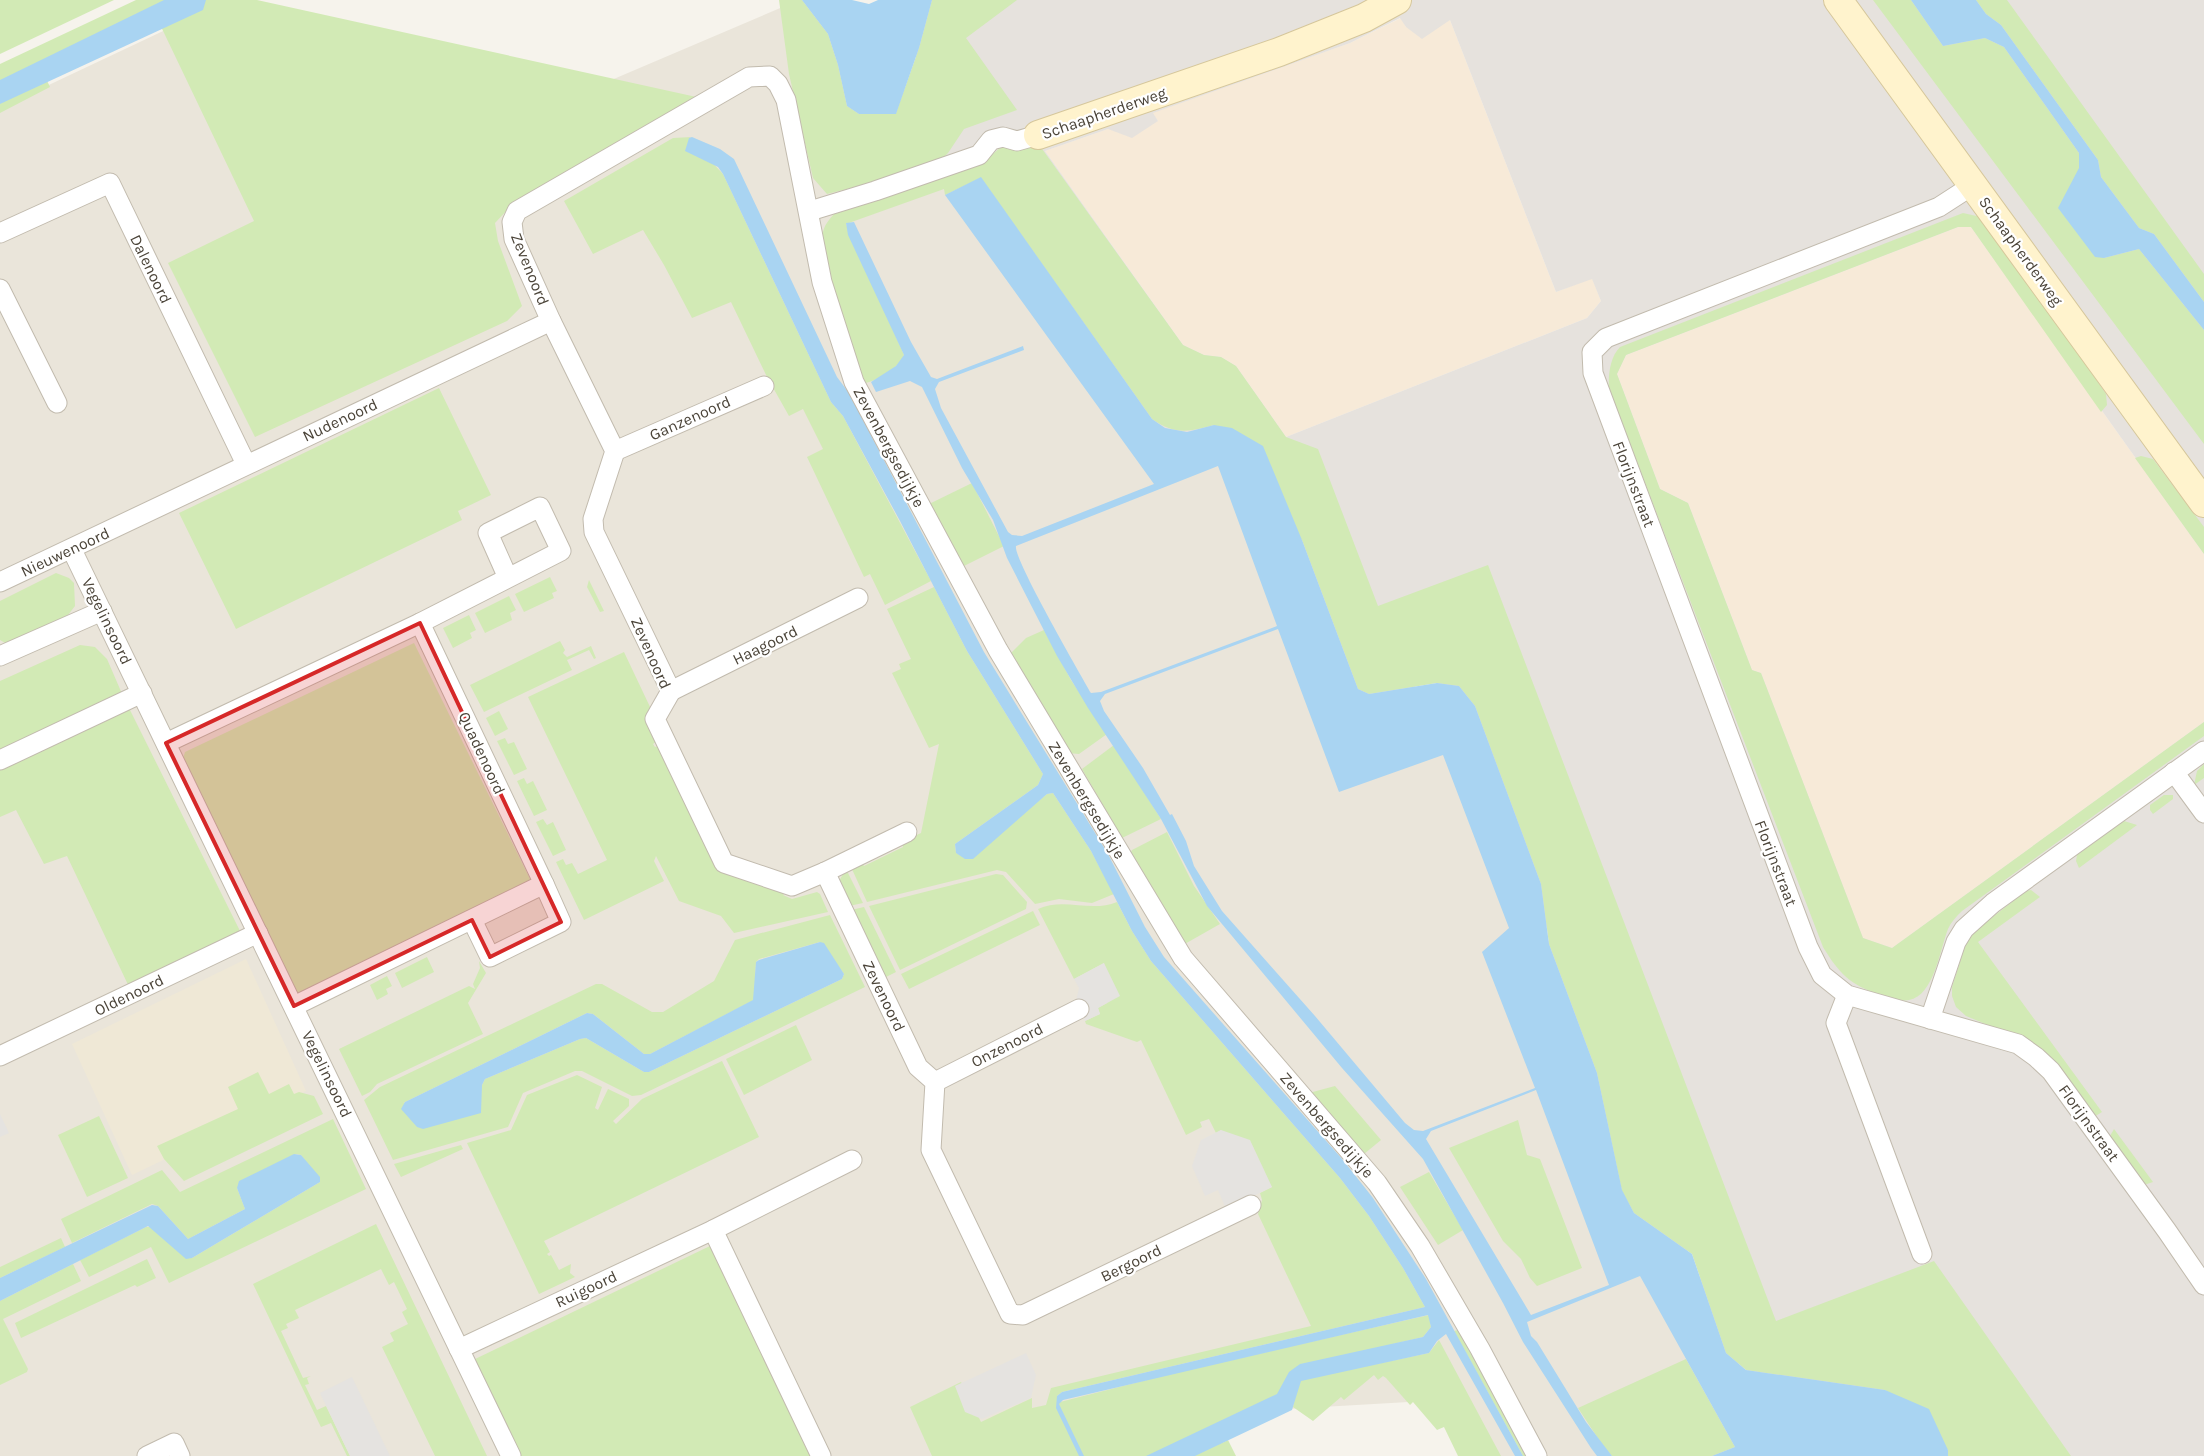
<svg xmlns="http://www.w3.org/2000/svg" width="2204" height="1456" viewBox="0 0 2204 1456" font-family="Karla,sans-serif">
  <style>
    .residential { fill: #eae5da }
    .commercial { fill: #f7ead8 }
    .industrial { fill: #e6e2dd; fill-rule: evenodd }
    .education { fill: #efe8d6 }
    .green { fill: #d2eab5; fill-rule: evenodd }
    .parking { fill: #e5e3e0 }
    .water { fill: #a9d4f2; fill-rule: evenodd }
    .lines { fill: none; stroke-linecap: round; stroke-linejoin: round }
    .street-casing { stroke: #c2bbae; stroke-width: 21 }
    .secondary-casing { stroke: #d6c79b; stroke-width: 30 }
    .street { stroke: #fff; stroke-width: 19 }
    .secondary { stroke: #fff3cd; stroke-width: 28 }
    .marked { fill: #d62828; fill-opacity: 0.2; stroke: #d62828; stroke-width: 4; stroke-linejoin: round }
    .labels { text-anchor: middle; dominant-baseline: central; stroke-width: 4.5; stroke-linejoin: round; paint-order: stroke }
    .street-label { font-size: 16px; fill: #4b4439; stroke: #fff }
  </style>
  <rect width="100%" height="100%" fill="#f6f3ec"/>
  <path class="residential" d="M 799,0 L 822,0 L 1221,432 L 1462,748 L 1780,1456 L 1469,1456 L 1443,1400 L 1132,1418 L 1014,1456 L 0,1456 L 0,108 L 178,24 L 269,226 Z"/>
  <g class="commercial">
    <path d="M 1401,18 L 1406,27 L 1450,20 L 1556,292 L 1592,278 L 1601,301 L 1587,318 L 1286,437 L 1236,366 L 1221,357 L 1204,355 L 1183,345 L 1045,151 L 1108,129 L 1158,121 L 1152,113 L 1350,43 Z"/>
    <path d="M 1958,227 L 1971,227 L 2204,554 L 2204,722 L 1892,948 L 1862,938 L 1761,673 L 1752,670 L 1688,503 L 1660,489 L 1617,374 L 1626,355 Z"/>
  </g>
  <path class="industrial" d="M 912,0 L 2204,0 L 2204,554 L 1971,227 L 1958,227 L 1626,355 L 1617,374 L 1660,489 L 1688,503 L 1752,670 L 1761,673 L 1863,938 L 1892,948 L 2204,722 L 2204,1456 L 1948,1456 L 1948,1450 L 1746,1370 L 1437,683 L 1221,433 L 1167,442 L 922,134 ZM 1400,18 L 1406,27 L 1422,39 L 1450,20 L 1556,292 L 1592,279 L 1601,301 L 1587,318 L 1286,437 L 1236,366 L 1221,357 L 1204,355 L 1183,345 L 1045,151 L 1108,129 L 1132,138 L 1158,121 L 1153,113 L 1350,43 Z"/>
  <path class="education" d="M 246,959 L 306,1091 L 132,1175 L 72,1044 Z"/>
  <g class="green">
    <path d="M 0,0 L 114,0 L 0,54 Z"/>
    <path d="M 136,0 L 257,0 L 701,98 L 672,115 L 639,129 L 510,207 L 495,223 L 498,241 L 522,306 L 507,321 L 255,437 L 168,263 L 254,221 L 154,12 L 41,68 L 50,87 L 0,113 L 0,64 Z"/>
    <path d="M 779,0 L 802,0 L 828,34 L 838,65 L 847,106 L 859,114 L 896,113 L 919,48 L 932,0 L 1017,0 L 966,38 L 1017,110 L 964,129 L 948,153 L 942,159 L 887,179 L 827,194 L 813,178 L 789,74 Z"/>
    <path d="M 1873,0 L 1911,0 L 1943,46 L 1985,38 L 2004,47 L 2079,153 L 2079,168 L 2104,258 L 2139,249 L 2204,330 L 2204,444 Z"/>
    <path d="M 1976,0 L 2007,0 L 2204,274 L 2204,302 L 2154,234 L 2139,228 L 2101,177 L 2098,160 L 2001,25 L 1986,14 Z"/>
    <path d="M 692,137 L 689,138 L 723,174 L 831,402 L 843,416 L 931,581 L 885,605 L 870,574 L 864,577 L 807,457 L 823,449 L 803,409 L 789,416 L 767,377 L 731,302 L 692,318 L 664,265 L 643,230 L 593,254 L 564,201 L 673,138 Z"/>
    <path d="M 1040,146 L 1183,345 L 1204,355 L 1221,357 L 1236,366 L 1286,437 L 1318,449 L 1378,606 L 1488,565 L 1776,1321 L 1934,1261 L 2071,1456 L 1948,1456 L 1948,1450 L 1885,1390 L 1746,1370 L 1726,1353 L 1692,1254 L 1634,1213 L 1622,1191 L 1597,1073 L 1549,944 L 1541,884 L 1475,706 L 1459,686 L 1437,683 L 1369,694 L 1358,689 L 1302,540 L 1214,425 C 1188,432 1175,435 1152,419 L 981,178 L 945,195 L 944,189 L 846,224 L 904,355 C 899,369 876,381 862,384 C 851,348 818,266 823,232 C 825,223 832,216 838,210 L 982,163 L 1001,147 L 1024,149 Z"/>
    <path d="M 1963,213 L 1981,217 L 1990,223 L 2106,394 L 2107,405 L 2101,412 L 1971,227 L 1958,227 L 1626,355 L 1617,374 L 1660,489 L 1688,503 L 1752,670 L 1761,673 L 1863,938 L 1892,948 L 2204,722 L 2204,736 L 1962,911 C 1956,917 1951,922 1948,929 C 1940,949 1934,996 1909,1000 C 1900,1002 1888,996 1879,994 C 1851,986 1838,972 1823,947 L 1609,389 C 1608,375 1610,357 1620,347 Z"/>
    <path d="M 439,388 L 491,495 L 458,511 L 462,520 L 236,629 L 179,513 Z"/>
    <path d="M 2141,456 L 2153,459 L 2204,527 L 2204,554 L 2135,458 Z"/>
    <path d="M 972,483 L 1004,546 L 960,568 L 927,505 Z"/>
    <path d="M 56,573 L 69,578 L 74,583 L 75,606 L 68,615 L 7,644 L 0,640 L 0,601 Z"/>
    <path d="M 550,577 L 557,591 L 552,593 L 554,598 L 524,612 L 515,594 Z"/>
    <path d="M 589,580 L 604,611 L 600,612 L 587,587 Z"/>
    <path d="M 934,587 L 967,651 L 1043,774 L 1038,785 L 955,844 L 956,853 L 968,859 L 1047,794 L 1053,793 L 1091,851 L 1114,894 L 1092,903 L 1059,899 L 1035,904 L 1006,872 L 997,870 L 867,902 L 851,867 L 862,863 L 864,866 L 903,847 L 902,842 L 921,833 L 939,744 L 929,748 L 892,673 L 901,669 L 899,664 L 911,659 L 887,609 Z"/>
    <path d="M 509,596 L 516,610 L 510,613 L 512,620 L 485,633 L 475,613 Z"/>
    <path d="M 469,615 L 476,630 L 470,633 L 472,638 L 453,648 L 443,628 Z"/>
    <path d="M 1044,630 L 1071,680 L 1107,734 L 1079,754 L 1068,753 L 1010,654 L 1026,638 Z"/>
    <path d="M 560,641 L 565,650 L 563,653 L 567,657 L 591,646 L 596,658 L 594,659 L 589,650 L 567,660 L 572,670 L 484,712 L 470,685 Z"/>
    <path d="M 414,643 L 531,881 L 296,996 L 182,762 L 185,752 Z"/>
    <path d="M 80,645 L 95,647 L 107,659 L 123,696 L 242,935 L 131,991 L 67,856 L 44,864 L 16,810 L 0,817 L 0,681 Z"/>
    <path d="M 624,652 L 651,709 L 656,742 L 653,744 L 655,747 L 658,746 L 714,862 L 786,892 L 783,895 L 792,899 L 817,892 L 820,894 L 828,912 L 734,933 L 721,916 L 679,901 L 656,856 L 654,861 L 664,881 L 584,920 L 556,862 L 563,859 L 566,865 L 572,863 L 578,874 L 607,860 L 528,697 Z"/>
    <path d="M 499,711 L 508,729 L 495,736 L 486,718 Z"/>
    <path d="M 505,738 L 508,744 L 514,742 L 527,769 L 514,775 L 497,741 Z"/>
    <path d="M 1114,745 L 1161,819 L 1122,838 L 1082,769 Z"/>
    <path d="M 2204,764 L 2204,778 L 2194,785 L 2197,771 Z"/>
    <path d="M 524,778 L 527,784 L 533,781 L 547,810 L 534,816 L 517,781 Z"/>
    <path d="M 2164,795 L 2173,795 L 2173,799 L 2153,814 L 2150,810 L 2150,805 Z"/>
    <path d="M 543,819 L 547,825 L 553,822 L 566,850 L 553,856 L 536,822 Z"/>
    <path d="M 2124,821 L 2137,825 L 2079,868 L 2076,861 L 2077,855 Z"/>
    <path d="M 1167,832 L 1194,886 L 1220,924 L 1183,945 L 1130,854 L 1132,850 Z"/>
    <path d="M 846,869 L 863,903 L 849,906 L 839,881 Z"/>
    <path d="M 996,874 L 1003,875 L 1027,902 L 1026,909 L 900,970 L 869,906 Z"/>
    <path d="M 2031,890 L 2040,897 L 1978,942 L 2102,1112 L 2094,1117 L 2027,1041 L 1966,1016 L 1956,1007 L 1952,996 L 1952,987 L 1966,943 L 1976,930 L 2026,891 Z"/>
    <path d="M 1117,902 L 1132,931 L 1151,961 L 1340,1178 L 1369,1216 L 1403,1268 L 1425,1307 L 1062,1392 L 1057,1396 L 1060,1402 L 1178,1372 L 1429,1315 L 1431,1327 L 1423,1337 L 1389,1345 L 1352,1369 L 1429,1353 L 1439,1340 L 1501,1456 L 1458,1456 L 1444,1427 L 1437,1430 L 1413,1402 L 1410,1405 L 1386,1378 L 1383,1376 L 1378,1380 L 1374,1375 L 1344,1400 L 1341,1397 L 1313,1421 L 1293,1407 L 1294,1402 L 1220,1444 L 1228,1440 L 1236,1456 L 932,1456 L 910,1407 L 961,1382 L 981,1422 L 1032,1398 L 1032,1408 L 1046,1405 L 1051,1388 L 1311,1326 L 1258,1214 L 1262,1200 L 1260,1193 L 1272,1187 L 1221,1130 L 1216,1133 L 1209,1119 L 1200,1122 L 1202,1127 L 1186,1135 L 1141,1040 L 1137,1042 L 1086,1024 L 1085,1021 L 1100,1014 L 1098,1008 L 1107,1003 L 1104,963 L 1074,979 L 1038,909 C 1064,897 1091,913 1117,902 Z"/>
    <path d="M 864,907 L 896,972 L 884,978 L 851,910 Z"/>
    <path d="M 1033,911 L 1040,925 L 909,989 L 901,974 Z"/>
    <path d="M 830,915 L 865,987 L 641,1095 L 632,1096 L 582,1071 L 575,1071 L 523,1093 L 508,1127 L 393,1160 L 364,1100 L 380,1087 L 596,984 L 602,984 L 652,1012 L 663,1012 L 714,981 L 735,940 ZM 820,942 L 844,974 L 842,979 L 649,1072 L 644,1072 L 586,1038 L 580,1039 L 485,1079 L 482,1085 L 403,1103 L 587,1013 L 593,1014 L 644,1054 L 650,1054 L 754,1000 L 756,962 L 759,959 Z"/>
    <path d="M 427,957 L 434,972 L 402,988 L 395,973 Z"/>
    <path d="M 479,961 L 486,973 L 468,1003 L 483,1034 L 377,1084 L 370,1092 L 362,1096 L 339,1049 L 469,986 L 475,989 L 473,984 L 480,968 Z"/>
    <path d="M 387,976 L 392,986 L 386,989 L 388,994 L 377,1000 L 370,985 Z"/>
    <path d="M 796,1025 L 812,1060 L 744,1095 L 726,1059 Z"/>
    <path d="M 722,1061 L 759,1137 L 544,1241 L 550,1252 L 547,1254 L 549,1256 L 551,1255 L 559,1270 L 571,1264 L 570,1273 L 575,1277 L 539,1294 L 467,1143 L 511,1130 L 527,1095 L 577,1075 L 602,1087 L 595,1108 L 598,1110 L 608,1089 L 629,1099 L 629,1106 L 613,1121 L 616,1124 L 642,1099 Z"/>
    <path d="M 258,1072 L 269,1094 L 289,1084 L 294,1094 L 299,1092 L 314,1096 L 323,1114 L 184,1181 L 164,1159 L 157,1146 L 238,1109 L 228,1087 Z"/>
    <path d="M 1335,1086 L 1381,1140 L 1364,1154 L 1309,1093 Z"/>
    <path d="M 99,1116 L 128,1178 L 87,1197 L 58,1135 Z"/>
    <path d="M 333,1119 L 366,1189 L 169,1283 L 151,1247 L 89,1277 L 80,1260 L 146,1227 L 151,1227 L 192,1258 L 320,1182 L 301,1155 L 296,1154 L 237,1188 L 245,1209 L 188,1239 L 158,1206 L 152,1204 L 72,1243 L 61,1219 L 162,1170 L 180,1192 Z"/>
    <path d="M 1518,1120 L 1527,1155 L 1540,1159 L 1582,1268 L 1537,1286 L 1530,1278 L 1521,1259 L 1503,1241 L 1449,1148 Z"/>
    <path d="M 2114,1129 L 2153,1182 L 2144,1185 L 2111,1145 L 2110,1136 Z"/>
    <path d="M 461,1145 L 463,1149 L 401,1177 L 394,1164 Z"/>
    <path d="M 1429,1172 L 1463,1230 L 1438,1245 L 1400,1187 Z"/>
    <path d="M 376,1224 L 487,1456 L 435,1456 L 382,1347 L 394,1341 L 390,1333 L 408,1324 L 402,1312 L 407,1309 L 394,1282 L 389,1285 L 381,1269 L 295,1310 L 299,1318 L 286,1324 L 288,1328 L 281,1331 L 303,1378 L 311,1376 L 307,1378 L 309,1384 L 305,1385 L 317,1410 L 326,1406 L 350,1456 L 347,1456 L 331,1423 L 321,1427 L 318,1421 L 253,1284 Z"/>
    <path d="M 61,1238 L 65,1247 L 0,1278 L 0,1267 Z"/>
    <path d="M 710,1246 L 811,1456 L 520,1456 L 473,1360 Z"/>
    <path d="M 147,1259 L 156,1278 L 137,1287 L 135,1285 L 21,1338 L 15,1323 Z"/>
    <path d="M 73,1264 L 81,1281 L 3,1319 L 28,1369 L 27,1372 L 0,1385 L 0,1301 Z"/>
    <path d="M 1461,1329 L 1531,1456 L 1523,1456 L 1454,1331 Z"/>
    <path d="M 1686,1359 L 1735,1447 L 1712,1456 L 1612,1456 L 1603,1446 L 1578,1408 Z"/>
  </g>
  <g class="parking">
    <path d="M 1104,963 L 1120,996 L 1098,1008 L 1100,1014 L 1085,1021 L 1076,1001 L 1079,988 L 1074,979 Z"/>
    <path d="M 0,1114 L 9,1133 L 0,1137 Z"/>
    <path d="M 1221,1130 L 1250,1140 L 1272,1187 L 1226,1209 L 1218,1190 L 1205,1196 L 1192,1166 L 1201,1140 Z"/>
    <path d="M 1026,1353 L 1036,1375 L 1031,1398 L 982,1419 L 965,1412 L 955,1386 Z"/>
    <path d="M 352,1377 L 390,1456 L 350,1456 L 320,1393 Z"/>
  </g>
  <g class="water">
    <path d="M 164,0 L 206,0 L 203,10 L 0,104 L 0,80 Z"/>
    <path d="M 802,0 L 852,0 L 869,4 L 878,0 L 932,0 L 919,48 L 896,114 L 859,114 L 847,106 L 838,65 L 828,34 Z"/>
    <path d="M 1911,0 L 1976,0 L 1986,14 L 2001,25 L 2098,160 L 2101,177 L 2139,228 L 2154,234 L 2204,302 L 2204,330 L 2139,249 L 2104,258 L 2095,257 L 2058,208 L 2079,168 L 2079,153 L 2004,47 L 1985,38 L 1943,46 Z"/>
    <path d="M 692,137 L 720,149 L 734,159 L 837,377 L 849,393 L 984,652 L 1108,854 L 1145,927 L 1164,957 L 1343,1160 L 1373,1198 L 1426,1279 L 1523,1456 L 1515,1456 L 1446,1334 L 1437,1341 L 1429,1353 L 1301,1381 L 1292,1410 L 1195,1456 L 1146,1456 L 1277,1394 L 1289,1372 L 1300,1364 L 1423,1337 L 1431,1327 L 1428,1315 L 1063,1400 L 1059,1404 L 1084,1456 L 1079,1456 L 1056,1408 L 1057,1396 L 1062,1392 L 1425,1307 L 1403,1268 L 1369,1216 L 1340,1178 L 1151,961 L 1132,931 L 1091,851 L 1053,793 L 1047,794 L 973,859 L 965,859 L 956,853 L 955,844 L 1038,785 L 1043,774 L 967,651 L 900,521 L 843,416 L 831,402 L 723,174 L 718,167 L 685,151 L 689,138 Z"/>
    <path d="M 981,177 L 1152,419 L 1165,428 L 1187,432 L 1214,425 L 1232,428 L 1263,446 L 1302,540 L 1358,689 L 1369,694 L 1437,683 L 1459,686 L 1475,706 L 1541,884 L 1549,944 L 1597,1073 L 1622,1190 L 1634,1213 L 1692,1254 L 1726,1353 L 1746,1370 L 1885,1390 L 1929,1409 L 1948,1450 L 1948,1456 L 1712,1456 L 1735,1447 L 1640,1276 L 1527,1322 L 1531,1336 L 1537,1342 L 1586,1422 L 1612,1456 L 1597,1456 L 1591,1448 L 1523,1342 L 1503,1303 L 1423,1159 L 1342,1068 L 1207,906 L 1161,819 L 1088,708 L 1057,656 L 1007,558 L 993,520 L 962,468 L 922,387 L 910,381 L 876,392 L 871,382 L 896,366 L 904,355 L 848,235 L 846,223 L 854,222 L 911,342 L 931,377 L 937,379 L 1023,346 L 1024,350 L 939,382 L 935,389 L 941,408 L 1008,532 L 1012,535 L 1022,536 L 1154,484 L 945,195 ZM 1218,466 L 1277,626 L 1101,692 L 1091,693 C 1081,675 1013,558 1016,546 ZM 1278,629 L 1339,792 L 1443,755 L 1509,928 L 1482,952 L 1535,1088 L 1423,1131 L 1414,1130 L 1405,1123 L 1315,1016 L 1222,911 L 1194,866 L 1186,841 L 1172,814 L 1170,815 L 1143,768 L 1104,711 L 1100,701 L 1105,694 ZM 1536,1090 L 1609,1285 L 1531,1315 L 1426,1139 L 1431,1131 Z"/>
    <path d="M 820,942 L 824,943 L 844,974 L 842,979 L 649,1072 L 644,1072 L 586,1038 L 580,1039 L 485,1079 L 482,1085 L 481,1113 L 423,1129 L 417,1127 L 401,1109 L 405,1102 L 587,1013 L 593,1014 L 644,1054 L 650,1054 L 753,1000 L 756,962 L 759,960 Z"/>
    <path d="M 294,1154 L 301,1155 L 320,1177 L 320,1182 L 192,1258 L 186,1259 L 148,1226 L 0,1301 L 0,1278 L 152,1205 L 158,1206 L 188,1239 L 245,1209 L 237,1188 L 239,1181 Z"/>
  </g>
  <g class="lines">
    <defs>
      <g id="street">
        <path d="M 1973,185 L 1939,207 L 1606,338 L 1592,352 L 1593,373 L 1808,947 L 1822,975 L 1847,995 L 2018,1044 L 2036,1057 L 2051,1071 L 2167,1231 L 2204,1285"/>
        <path d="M 810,211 L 875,191 L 979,155 L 991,140 L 1003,137 L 1017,141 L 1038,135"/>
        <path d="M 0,233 L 110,183 L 246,464"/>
        <path d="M 0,289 L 57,403"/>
        <path d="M 615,451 L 764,386"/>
        <path d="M 72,550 L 511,1456"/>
        <path d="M 0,582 L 551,321"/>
        <path d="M 0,656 L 102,611"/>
        <path d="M 671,691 L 858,598"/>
        <path d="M 166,743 L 420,623 L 561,551 L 540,507 L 488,533 L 508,578"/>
        <path d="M 0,760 L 142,693"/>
        <path d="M 2174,772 L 2204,813"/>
        <path d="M 825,872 L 907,832"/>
        <path d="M 472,920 L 490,957 L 561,922 L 544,884"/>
        <path d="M 1847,995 L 1836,1023 L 1922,1254"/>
        <path d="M 294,1006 L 544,884 L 420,623"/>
        <path d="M 1930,1019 L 1956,942 L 1964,929 L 1993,903 L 2204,751"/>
        <path d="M 0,1056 L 258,933"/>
        <path d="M 935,1082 L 1079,1009"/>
        <path d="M 1251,1205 L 1023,1315 L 1010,1314 L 931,1150 L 935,1082 L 918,1067 L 825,872 L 792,886 L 724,863 L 655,719 L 671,691 L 594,532 L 593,519 L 615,451 L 551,321 L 514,239 L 512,222 L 517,211 L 749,77 L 770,76 L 778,84 L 786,100 L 822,282 L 854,382 L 998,650 L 1183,958 L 1377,1183 L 1420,1246 L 1480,1349 L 1537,1456"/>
        <path d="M 713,1230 L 821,1456"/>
        <path d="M 459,1349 L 713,1230 L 852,1160"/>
        <path d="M 147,1456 L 174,1443 L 180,1456"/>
      </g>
      <g id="secondary">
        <path d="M 1838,0 L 2204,503"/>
        <path d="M 1038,135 L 1279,52 L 1364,18 L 1397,0"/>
      </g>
    </defs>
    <use href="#street" class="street-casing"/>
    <use href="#secondary" class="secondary-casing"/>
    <use href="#street" class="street"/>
    <use href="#secondary" class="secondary"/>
  </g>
  <path class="marked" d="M 420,623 L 561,922 L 490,957 L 472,920 L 294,1006 L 166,743 Z"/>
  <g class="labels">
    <g class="street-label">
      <text transform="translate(1104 113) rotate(-19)">Schaapherderweg</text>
      <text transform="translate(2021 251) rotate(54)">Schaapherderweg</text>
      <text transform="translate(151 269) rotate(64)">Dalenoord</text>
      <text transform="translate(530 269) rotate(68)">Zevenoord</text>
      <text transform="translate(690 418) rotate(-24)">Ganzenoord</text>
      <text transform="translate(340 420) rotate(-25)">Nudenoord</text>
      <text transform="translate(889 447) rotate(62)">Zevenbergsedijkje</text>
      <text transform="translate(1634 484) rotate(69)">Florijnstraat</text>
      <text transform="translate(65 552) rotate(-25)">Nieuwenoord</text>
      <text transform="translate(107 621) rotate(64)">Vegelinsoord</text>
      <text transform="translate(765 645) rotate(-26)">Haagoord</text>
      <text transform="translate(651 653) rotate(66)">Zevenoord</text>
      <text transform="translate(482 753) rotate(65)">Quadenoord</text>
      <text transform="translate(1087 800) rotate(59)">Zevenbergsedijkje</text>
      <text transform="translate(1776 863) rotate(69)">Florijnstraat</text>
      <text transform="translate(129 995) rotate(-26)">Oldenoord</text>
      <text transform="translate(884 996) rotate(64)">Zevenoord</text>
      <text transform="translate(1007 1045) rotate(-27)">Onzenoord</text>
      <text transform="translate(327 1074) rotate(64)">Vegelinsoord</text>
      <text transform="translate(2089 1123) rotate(54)">Florijnstraat</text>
      <text transform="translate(1327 1125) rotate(49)">Zevenbergsedijkje</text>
      <text transform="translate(1131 1263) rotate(-26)">Bergoord</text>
      <text transform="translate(586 1289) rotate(-25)">Ruigoord</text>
    </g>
  </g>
</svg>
